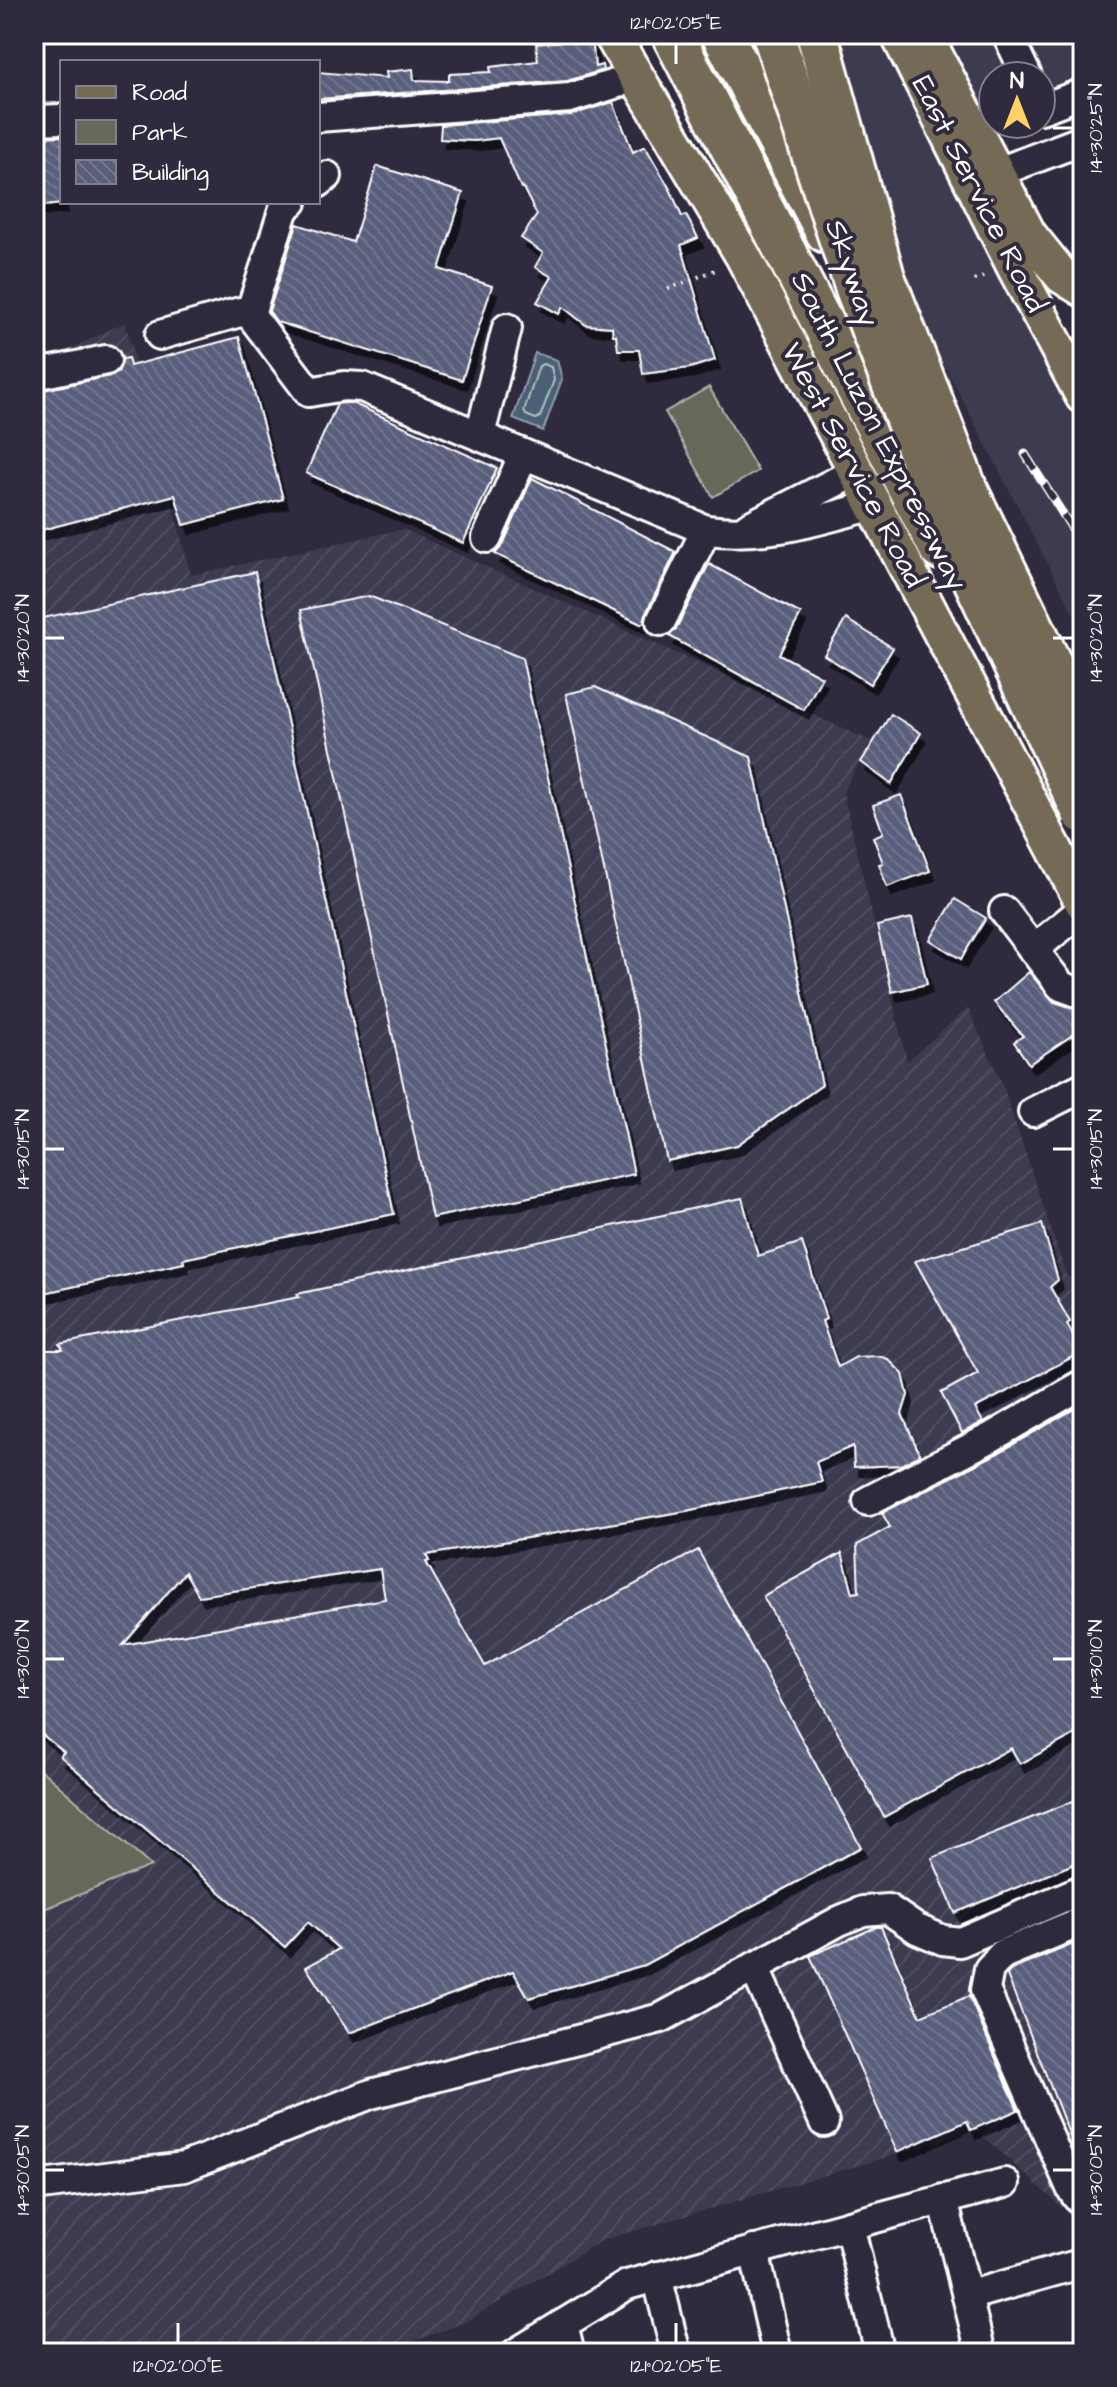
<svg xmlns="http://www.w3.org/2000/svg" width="1117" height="2387" viewBox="0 0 1117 2387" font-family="'Architects Daughter',sans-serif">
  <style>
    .built { fill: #3c3a50 }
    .industrial { fill: url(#industrial-furrows) }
    .green { fill: #66685a; stroke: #b2b4ac; stroke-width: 2 }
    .water { fill: #496174; stroke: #92a0ac; stroke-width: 2 }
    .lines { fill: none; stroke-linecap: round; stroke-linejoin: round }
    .shore { stroke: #b6c0c7; stroke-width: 2 }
    .building { fill: url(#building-back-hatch); stroke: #fff; stroke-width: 2; fill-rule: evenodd; filter: url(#shadow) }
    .minor-casing { stroke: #fff; stroke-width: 34 }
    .major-casing { stroke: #fff; stroke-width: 40 }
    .highway-casing { stroke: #fff; stroke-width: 46 }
    .path { stroke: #fff; stroke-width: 4; stroke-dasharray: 2 6; stroke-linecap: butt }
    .minor { stroke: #2f2a3d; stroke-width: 28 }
    .major { stroke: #746b55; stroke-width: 34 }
    .highway { stroke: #746b55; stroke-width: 40 }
    .rail-casing { stroke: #fff; stroke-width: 9 }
    .rail { stroke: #2f2a3d; stroke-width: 6; stroke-dasharray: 18; stroke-linecap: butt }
    .highway-bridge-casing { stroke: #fff; stroke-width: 46; stroke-linecap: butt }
    .highway-bridge { stroke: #746b55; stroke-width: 40 }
    .ticks { fill: none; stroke: #fff; stroke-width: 3 }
    .labels { text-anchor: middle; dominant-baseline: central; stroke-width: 8; stroke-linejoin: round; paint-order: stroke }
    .street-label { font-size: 30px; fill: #fff; stroke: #2f2a3d }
    .neatline { fill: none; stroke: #fff; stroke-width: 3 }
    .ticks-label { font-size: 20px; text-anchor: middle; fill: #fff }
  </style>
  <defs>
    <pattern id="industrial-furrows" width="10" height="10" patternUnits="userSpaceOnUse" patternTransform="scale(2)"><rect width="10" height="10" fill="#3c3a50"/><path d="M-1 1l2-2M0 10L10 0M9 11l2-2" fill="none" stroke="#504e62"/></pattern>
    <pattern id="building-back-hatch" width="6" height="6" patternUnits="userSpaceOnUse" patternTransform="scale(2)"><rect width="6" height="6" fill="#595e7b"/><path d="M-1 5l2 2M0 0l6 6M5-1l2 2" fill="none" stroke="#72768f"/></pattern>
    <filter id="shadow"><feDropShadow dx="5" dy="9" stdDeviation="0" flood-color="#0009"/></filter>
  </defs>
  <rect width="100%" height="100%" fill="#2f2a3d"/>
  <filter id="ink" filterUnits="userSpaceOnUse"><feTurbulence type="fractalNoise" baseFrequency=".0125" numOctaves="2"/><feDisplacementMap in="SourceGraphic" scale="16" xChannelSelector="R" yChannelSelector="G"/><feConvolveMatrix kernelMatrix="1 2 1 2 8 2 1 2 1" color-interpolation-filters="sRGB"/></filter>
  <g filter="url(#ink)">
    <g class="built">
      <path d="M 772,34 L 884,34 L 1083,422 L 1083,632 Z"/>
      <path d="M 942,34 L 1083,34 L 1083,75 L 1041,90 L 1041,76 L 993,76 L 993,107 L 980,111 Z"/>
    </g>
    <path class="industrial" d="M 125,322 L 191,575 L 403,529 L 871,741 L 843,792 L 907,1061 L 968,1008 L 1002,1083 L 1067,1277 L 1083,1280 L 1083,2233 L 1067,2212 L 977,2131 L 603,2240 L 466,2322 L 382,2353 L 34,2353 L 34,1913 L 150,1866 L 34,1764 L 34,367 Z"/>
    <g class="green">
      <path d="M 709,387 L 758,471 L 713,497 L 665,412 Z"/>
      <path d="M 34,1764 L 151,1866 L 34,1913 Z"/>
    </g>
    <path class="water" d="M 535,353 L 557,360 L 562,379 L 543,431 L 513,419 Z"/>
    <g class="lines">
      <path class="shore" d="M 543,364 L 551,367 L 554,380 L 540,417 L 536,419 L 526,415 L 524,411 L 539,366 Z"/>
    </g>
    <g class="building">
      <path d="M 592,38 L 595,67 L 602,65 L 603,70 L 567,81 L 318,99 L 318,72 L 387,78 L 386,72 L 413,69 L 414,80 L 449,81 L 449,74 L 491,72 L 490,67 L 538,61 L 536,44 Z"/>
      <path d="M 613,102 L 633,152 L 645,146 L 671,191 L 682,217 L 686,215 L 698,238 L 681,245 L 715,360 L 690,368 L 643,374 L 639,350 L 618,350 L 616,335 L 613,335 L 612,327 L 586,325 L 563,307 L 559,314 L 537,302 L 552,277 L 535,267 L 543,253 L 521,238 L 537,215 L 523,188 L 521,188 L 499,138 L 475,141 L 440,139 L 441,125 L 571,115 Z"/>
      <path d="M 62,136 L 62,204 L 34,207 L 34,137 Z"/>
      <path d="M 377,166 L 463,193 L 439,269 L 492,286 L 462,380 L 277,322 L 269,311 L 297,224 L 353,242 Z"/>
      <path d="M 239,337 L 283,499 L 184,525 L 175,495 L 34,532 L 34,392 L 110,376 L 118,372 L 123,359 L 128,358 L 130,366 Z"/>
      <path d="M 345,403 L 352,403 L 497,468 L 463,543 L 306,473 L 337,404 Z"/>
      <path d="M 532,478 L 676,552 L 646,613 L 644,622 L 641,624 L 495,554 L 503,545 Z"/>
      <path d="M 709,564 L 801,614 L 779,654 L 822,677 L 804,710 L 669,636 L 676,629 Z"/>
      <path d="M 255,572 L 394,1214 L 183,1259 L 184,1263 L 34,1295 L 34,620 Z"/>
      <path d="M 369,596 L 522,658 L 634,1174 L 432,1218 L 301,610 Z"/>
      <path d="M 846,619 L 893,648 L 870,684 L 824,655 Z"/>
      <path d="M 595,687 L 751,757 L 822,1085 L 737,1145 L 667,1161 L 566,694 Z"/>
      <path d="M 891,714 L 921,733 L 891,784 L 861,762 Z"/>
      <path d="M 901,795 L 930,871 L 887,887 L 879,864 L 883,863 L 873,837 L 883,833 L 873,805 Z"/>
      <path d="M 955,899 L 986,918 L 961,959 L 930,940 Z"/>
      <path d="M 912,918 L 927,984 L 892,992 L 877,926 Z"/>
      <path d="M 1029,972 L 1054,1002 L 1083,1011 L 1083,1028 L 1029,1064 L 1014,1042 L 1023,1036 L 994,1002 Z"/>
      <path d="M 742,1198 L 758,1256 L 802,1242 L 826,1319 L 822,1321 L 838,1367 L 856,1357 L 878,1356 L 888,1359 L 903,1374 L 908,1395 L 902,1414 L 920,1455 L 901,1465 L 854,1467 L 853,1446 L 816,1462 L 822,1482 L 686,1511 L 426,1555 L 429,1561 L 426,1562 L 485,1666 L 698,1550 L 861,1847 L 644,1965 L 529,1998 L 513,1971 L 349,2033 L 306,1967 L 339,1949 L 308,1922 L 285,1947 L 60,1756 L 64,1752 L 34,1728 L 34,1350 L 63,1350 L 60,1344 L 299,1297 L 297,1294 ZM 380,1569 L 385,1599 L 123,1645 L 185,1572 L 199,1596 Z"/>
      <path d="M 1042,1224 L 1058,1280 L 1050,1287 L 1070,1322 L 1067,1324 L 1082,1352 L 975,1408 L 983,1422 L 962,1433 L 941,1393 L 978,1373 L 915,1261 Z"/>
      <path d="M 1083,1404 L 1083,1730 L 1020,1764 L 1011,1748 L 884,1817 L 763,1596 L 842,1553 L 853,1593 L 859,1592 L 857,1545 L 890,1527 L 882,1513 L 998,1453 Z"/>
      <path d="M 1083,1797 L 1083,1860 L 955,1913 L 932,1858 Z"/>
      <path d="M 876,1927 L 881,1927 L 920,2016 L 969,1996 L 1018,2110 L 971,2130 L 967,2121 L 897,2152 L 810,1956 Z"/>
      <path d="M 1083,1940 L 1083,2166 L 1082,2167 L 1007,1975 L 1011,1970 Z"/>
    </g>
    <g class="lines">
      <defs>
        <g id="minor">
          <path d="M 1007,34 L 1027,76"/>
          <path d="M 1041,109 L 1083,93"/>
          <path d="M 318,117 L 570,98 L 637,77"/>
          <path d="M 34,120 L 62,119"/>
          <path d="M 996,173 L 1083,140"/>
          <path d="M 318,183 L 327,176"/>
          <path d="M 250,314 L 284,208 L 292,202"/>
          <path d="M 160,335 L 240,312 L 250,314 L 309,392 L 344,386 L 362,387 L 706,530 C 770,537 814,521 874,505"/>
          <path d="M 34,375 L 106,360"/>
          <path d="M 480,435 L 507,328"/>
          <path d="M 748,527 L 857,471"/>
          <path d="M 487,538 L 523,456"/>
          <path d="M 661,621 L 706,530"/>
          <path d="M 1004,911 L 1061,986 L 1083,994"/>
          <path d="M 1033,950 L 1083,909"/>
          <path d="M 1033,1112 L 1083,1087"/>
          <path d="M 868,1501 L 990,1438 L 1083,1384"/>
          <path d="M 1083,1921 L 1003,1954 L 989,1969 L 985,1990 L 1071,2188 L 1077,2197 L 1083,2197"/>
          <path d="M 754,1967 L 824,2122"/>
          <path d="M 34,2186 L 184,2167 L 371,2094 L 661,2018 L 839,1921 L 863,1911 L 888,1909 L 917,1929 L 943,1940 L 960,1942 L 1083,1889"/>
          <path d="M 943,2199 L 981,2353"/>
          <path d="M 849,2225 L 880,2353"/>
          <path d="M 754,2250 L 777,2353"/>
          <path d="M 657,2276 L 676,2353"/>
          <path d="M 967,2296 L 1080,2264"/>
          <path d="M 563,2324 L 570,2353"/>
          <path d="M 516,2353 L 627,2285 L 1005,2183"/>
        </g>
        <g id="major">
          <path d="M 611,34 L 743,256 L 1083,903"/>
          <path d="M 898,34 L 1014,266 L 1083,396"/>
          <path d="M 924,34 L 1029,235 L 1062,276 L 1083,289"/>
        </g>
        <g id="highway">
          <path d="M 672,34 L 940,549"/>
          <path d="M 722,34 L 826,232"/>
        </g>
      </defs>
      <use href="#minor" class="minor-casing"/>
      <use href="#major" class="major-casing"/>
      <use href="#highway" class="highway-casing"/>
      <g class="path">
        <path d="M 974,280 L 989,275"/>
        <path d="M 668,289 L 718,269"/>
      </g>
      <use href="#minor" class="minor"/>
      <use href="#major" class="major"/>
      <use href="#highway" class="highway"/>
      <defs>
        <path id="rail" d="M 1025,454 L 1083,546"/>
      </defs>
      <use href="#rail" class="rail-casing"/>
      <use href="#rail" class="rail"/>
      <defs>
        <g id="highway-bridge">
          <path d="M 773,34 L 855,286 L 938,503 L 1083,813"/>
          <path d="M 817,34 L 884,277 L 967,490 L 1083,730"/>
        </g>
      </defs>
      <use href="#highway-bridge" class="highway-bridge-casing"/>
      <use href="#highway-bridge" class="highway-bridge"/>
    </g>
  </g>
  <path class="ticks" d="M 676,44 L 676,64M 1053,128 L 1073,128M 44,638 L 64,638M 1053,638 L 1073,638M 44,1149 L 64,1149M 1053,1149 L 1073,1149M 44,1659 L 64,1659M 1053,1659 L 1073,1659M 44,2170 L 64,2170M 1053,2170 L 1073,2170M 178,2323 L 178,2343M 676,2323 L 676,2343"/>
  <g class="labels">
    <g class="street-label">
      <text transform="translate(979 194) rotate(63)">East Service Road</text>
      <text transform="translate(852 273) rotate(71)">Skyway</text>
      <text transform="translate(879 431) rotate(63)">South Luzon Expressway</text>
      <text transform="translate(853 465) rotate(62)">West Service Road</text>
    </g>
  </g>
  <rect width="1117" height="2387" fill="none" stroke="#2f2a3d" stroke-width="88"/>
  <rect x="60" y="60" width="260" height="144" fill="#2f2a3d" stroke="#827f8b" stroke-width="2"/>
  <rect x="76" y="86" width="40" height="12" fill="#746b55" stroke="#827f8b" stroke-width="2"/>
  <text x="132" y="100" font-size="24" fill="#ffffff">Road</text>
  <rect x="76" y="120" width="40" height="24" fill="#66685a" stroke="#827f8b" stroke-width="2"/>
  <text x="132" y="140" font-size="24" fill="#ffffff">Park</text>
  <rect x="76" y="160" width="40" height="24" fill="url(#building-back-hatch)" stroke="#827f8b" stroke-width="2"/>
  <text x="132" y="180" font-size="24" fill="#ffffff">Building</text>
  <g transform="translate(1017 100)"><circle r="38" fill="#2f2a3d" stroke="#827f8b" stroke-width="2"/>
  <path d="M0-6L14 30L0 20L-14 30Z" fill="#ffd166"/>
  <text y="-12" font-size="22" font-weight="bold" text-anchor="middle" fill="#ffffff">N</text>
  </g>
  <rect x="44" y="44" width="1029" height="2299" class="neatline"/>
  <g class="ticks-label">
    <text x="676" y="29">121°02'05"E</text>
    <text transform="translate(1095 128) rotate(-90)" y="7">14°30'25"N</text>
    <text transform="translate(22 638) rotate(-90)" y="7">14°30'20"N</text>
    <text transform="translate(1095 638) rotate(-90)" y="7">14°30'20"N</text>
    <text transform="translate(22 1149) rotate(-90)" y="7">14°30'15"N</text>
    <text transform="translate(1095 1149) rotate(-90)" y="7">14°30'15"N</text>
    <text transform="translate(22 1659) rotate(-90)" y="7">14°30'10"N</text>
    <text transform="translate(1095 1659) rotate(-90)" y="7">14°30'10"N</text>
    <text transform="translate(22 2170) rotate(-90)" y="7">14°30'05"N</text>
    <text transform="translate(1095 2170) rotate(-90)" y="7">14°30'05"N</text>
    <text x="178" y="2372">121°02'00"E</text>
    <text x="676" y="2372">121°02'05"E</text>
  </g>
</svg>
